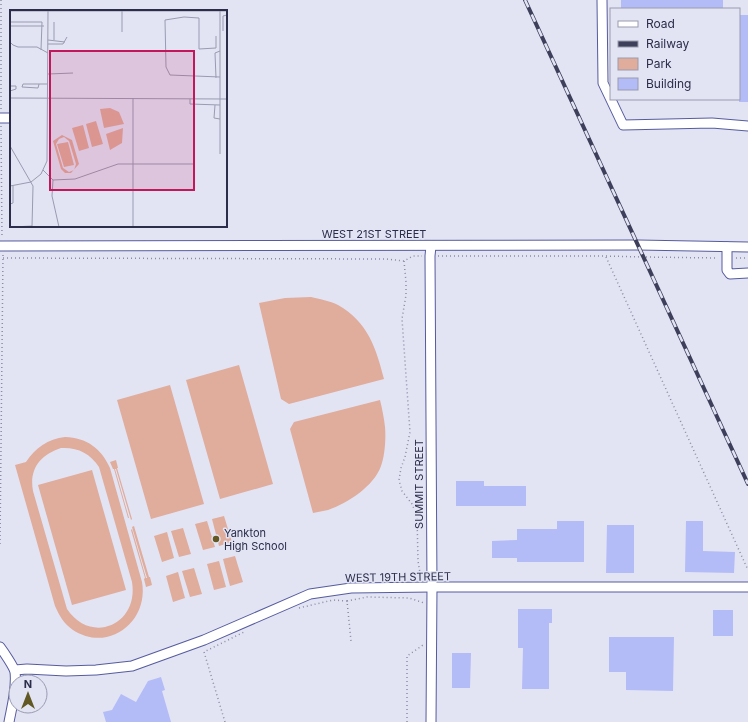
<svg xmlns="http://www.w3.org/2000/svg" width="748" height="722" viewBox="0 0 748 722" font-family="Inter,sans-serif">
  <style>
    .green { fill: #e0ac9b; fill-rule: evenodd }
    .building { fill: #b4bcf7 }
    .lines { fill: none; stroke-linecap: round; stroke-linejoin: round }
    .minor-casing { stroke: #565b9d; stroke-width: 11 }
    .path { stroke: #8a8ca2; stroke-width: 1.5; stroke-dasharray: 1 3; stroke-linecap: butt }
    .minor { stroke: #fff; stroke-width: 9 }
    .rail-casing { stroke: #3e405b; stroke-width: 4 }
    .rail { stroke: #e2e4f4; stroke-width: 2.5; stroke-dasharray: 8; stroke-linecap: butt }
    .poi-dot { fill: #615824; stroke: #e2e4f4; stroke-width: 1.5 }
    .labels { text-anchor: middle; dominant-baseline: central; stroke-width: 3; stroke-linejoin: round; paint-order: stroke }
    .street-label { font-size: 11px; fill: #2b2d4a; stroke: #e2e4f4 }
    .poi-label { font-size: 11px; fill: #2b2d4a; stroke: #e2e4f4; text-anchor: start }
    .inset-road { fill: none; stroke: #999bb0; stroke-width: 1 }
    .view { fill: #c2185b; fill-opacity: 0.15; stroke: #c2185b; stroke-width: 2 }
    .inset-edge { fill: none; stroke: #2b2d4a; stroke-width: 2 }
  </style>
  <rect width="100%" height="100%" fill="#e2e4f4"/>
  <g class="green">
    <path d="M 311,297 C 319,299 330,301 338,305 C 368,322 376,348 384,379 L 289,404 L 281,399 L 259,303 L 285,298 Z"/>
    <path d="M 239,365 L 273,484 L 220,499 L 186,380 Z"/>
    <path d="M 170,385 L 204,504 L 151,519 L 117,400 Z"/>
    <path d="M 380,400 C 382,408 384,418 385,427 C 386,437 385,456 381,466 C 374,486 348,503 328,510 C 323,511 318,512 313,513 L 290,429 L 294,422 Z"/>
    <path d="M 65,437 C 87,438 101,448 110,468 L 142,582 C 149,622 108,653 73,630 C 64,624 59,615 55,606 L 15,465 L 26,462 C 35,448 48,439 65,437 ZM 61,448 C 77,447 90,453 99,467 L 132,582 C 139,625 91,645 67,609 L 33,491 C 29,469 40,455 61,448 Z"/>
    <path d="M 116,460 L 118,468 L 117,468 L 132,519 L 131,520 L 116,469 L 115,469 L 129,518 L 128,518 L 114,469 L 113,469 L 110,462 Z"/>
    <path d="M 92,470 L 126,590 L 72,605 L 38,485 Z"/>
    <path d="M 224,516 L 232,542 L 219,546 L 212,519 Z"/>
    <path d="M 207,521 L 215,547 L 203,550 L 195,524 Z"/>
    <path d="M 134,526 L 149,577 L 150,577 L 152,585 L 146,587 L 144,579 L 145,578 L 131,530 L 132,529 L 146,578 L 147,578 L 132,527 Z"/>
    <path d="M 183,528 L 191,554 L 179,557 L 171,531 Z"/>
    <path d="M 167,532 L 174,558 L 162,562 L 154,536 Z"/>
    <path d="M 235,556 L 243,582 L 230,586 L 223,559 Z"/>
    <path d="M 219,561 L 226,587 L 214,590 L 207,564 Z"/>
    <path d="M 194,568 L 202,594 L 190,597 L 182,571 Z"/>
    <path d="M 178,572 L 185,598 L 173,602 L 166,576 Z"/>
  </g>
  <g class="building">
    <rect x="621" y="0" width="102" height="9"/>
    <rect x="739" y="15" width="9" height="87"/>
    <path d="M 456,481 L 484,481 L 484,486 L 526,486 L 526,506 L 456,506 Z"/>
    <path d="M 557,521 L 584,521 L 584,562 L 517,562 L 517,558 L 492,558 L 492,541 L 517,540 L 517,529 L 557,529 Z"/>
    <path d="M 686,521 L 703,521 L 703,551 L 735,552 L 734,573 L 685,572 Z"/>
    <path d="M 607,525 L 634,525 L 634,573 L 606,573 Z"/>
    <path d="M 518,609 L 552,609 L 552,623 L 549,623 L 549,689 L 522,689 L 523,648 L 518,648 Z"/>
    <rect x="713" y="610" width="20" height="26"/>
    <path d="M 609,637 L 674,637 L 673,691 L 626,690 L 626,672 L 609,672 Z"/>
    <path d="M 452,653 L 471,653 L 470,688 L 452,688 Z"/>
    <path d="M 161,677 L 165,690 L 162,691 L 171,722 L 106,722 L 103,712 L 112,710 L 121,694 L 136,702 L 148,681 Z"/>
  </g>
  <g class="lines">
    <defs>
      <g id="minor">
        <path d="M 602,0 L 603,83 L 623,125 L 712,123 L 748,126"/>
        <path d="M 0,118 L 11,118"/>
        <path d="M 0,246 L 638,245 L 748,247"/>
        <path d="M 431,246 L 430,256 L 432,587 L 431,722"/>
        <path d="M 727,247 L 727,270 L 730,274 L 748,273"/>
        <path d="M 0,647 C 3,651 14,667 15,672 C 17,688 12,706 9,722"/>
        <path d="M 15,670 L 27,669 L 66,671 L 96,670 L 132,666 L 204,640 L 310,594 L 351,588 L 432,587 L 748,587"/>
      </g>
    </defs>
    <use href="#minor" class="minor-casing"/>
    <g class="path">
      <path d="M 1,0 L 1,110"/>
      <path d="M 1,126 L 2,238"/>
      <path d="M 438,256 L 605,256 L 643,257 L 718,258"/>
      <path d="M 606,257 L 748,570"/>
      <path d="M 3,258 L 386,259 L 404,261 L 413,256 L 422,256"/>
      <path d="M 736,258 L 748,258"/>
      <path d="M 404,261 L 406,282 L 406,295 L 402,319 L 410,432 L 405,457 L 401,468 L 399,480 L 402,491 L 412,504 L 417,516 L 418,561 L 421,579"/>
      <path d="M 0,544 L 3,254"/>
      <path d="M 347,601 L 367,597 L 409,598 L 424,603"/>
      <path d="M 299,608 L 333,600 L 347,601 L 351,641"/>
      <path d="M 225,722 L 204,652 L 246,631"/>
      <path d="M 407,722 L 407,656 L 423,645"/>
    </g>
    <use href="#minor" class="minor"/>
    <defs>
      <path id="rail" d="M 525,0 L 748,484"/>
    </defs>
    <use href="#rail" class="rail-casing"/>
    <use href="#rail" class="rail"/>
  </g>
  <circle class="poi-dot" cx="216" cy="539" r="4"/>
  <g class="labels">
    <g class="street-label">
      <text x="374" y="234">WEST 21ST STREET</text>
      <text transform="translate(419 484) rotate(-90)">SUMMIT STREET</text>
      <text transform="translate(398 577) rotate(-1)">WEST 19TH STREET</text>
    </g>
    <g class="poi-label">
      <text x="224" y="533">Yankton<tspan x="224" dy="13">High School</tspan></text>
    </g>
  </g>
  <g transform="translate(10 10)">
    <rect width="217" height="217" fill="#e2e4f4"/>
    <path d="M 100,98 L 109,102 L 114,114 L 94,118 L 90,99 ZM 86,111 L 93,134 L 82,137 L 76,114 ZM 73,115 L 79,138 L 69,141 L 62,118 ZM 113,118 L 112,133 L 100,140 L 96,124 ZM 52,125 L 62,130 L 69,154 L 61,163 L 55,163 L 51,159 L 43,131 ZM 54,127 L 59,131 L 66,154 L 64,160 L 59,162 L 53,158 L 46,134 L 49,129 ZM 58,132 L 64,155 L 54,157 L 47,134 Z" fill="#e0ac9b" fill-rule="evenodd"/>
    <path class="inset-road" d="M 0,1 L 217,1M 0,1 L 0,32 L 3,35 L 8,37 L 27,37 L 38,43M 112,1 L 112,22M 0,12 L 32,12 L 31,40M 44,12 L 44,30M 0,16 L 34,16M 213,21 L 213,6 L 217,5M 206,26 L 206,38 L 189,39 L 189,8 L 174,7 L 155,10 L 156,57 L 160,65 L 210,67M 38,30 L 55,32M 38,34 L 53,34 L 57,27M 38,64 L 63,63M 206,68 L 205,43 L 210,41M 29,74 L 28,78 L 12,77 L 13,74 L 38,74M 0,76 L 6,76 L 6,79 L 0,81M 0,88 L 217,89M 180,89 L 180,94 L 210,95M 205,95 L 204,108 L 210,109M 0,136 L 23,176 L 22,217M 210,144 L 210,0M 33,160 L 43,170 L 42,186 L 49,217M 43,170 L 65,169 L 108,154 L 185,154M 0,176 L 21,172 L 31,164 L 37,151 L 38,1M 0,194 L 3,193 L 3,176M 3,217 L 22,216M 123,217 L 123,88"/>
    <path class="view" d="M 40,41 L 184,41 L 184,180 L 40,180 Z"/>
    <rect width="217" height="217" class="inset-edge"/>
  </g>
  <rect x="610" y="8" width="130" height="92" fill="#e2e4f4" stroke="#999bb0"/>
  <rect x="618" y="21" width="20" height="6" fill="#ffffff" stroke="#999bb0"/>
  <text x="646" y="28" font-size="12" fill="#2b2d4a">Road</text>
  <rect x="618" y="41" width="20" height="6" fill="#3e405b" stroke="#999bb0"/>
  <text x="646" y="48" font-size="12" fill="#2b2d4a">Railway</text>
  <rect x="618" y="58" width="20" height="12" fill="#e0ac9b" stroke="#999bb0"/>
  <text x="646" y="68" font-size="12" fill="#2b2d4a">Park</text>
  <rect x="618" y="78" width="20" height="12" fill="#b4bcf7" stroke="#999bb0"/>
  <text x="646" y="88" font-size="12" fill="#2b2d4a">Building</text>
  <g transform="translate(28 694)"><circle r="19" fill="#e2e4f4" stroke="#999bb0"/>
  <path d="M0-3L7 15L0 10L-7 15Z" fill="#615824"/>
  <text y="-6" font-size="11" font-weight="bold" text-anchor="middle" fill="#2b2d4a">N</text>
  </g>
</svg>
